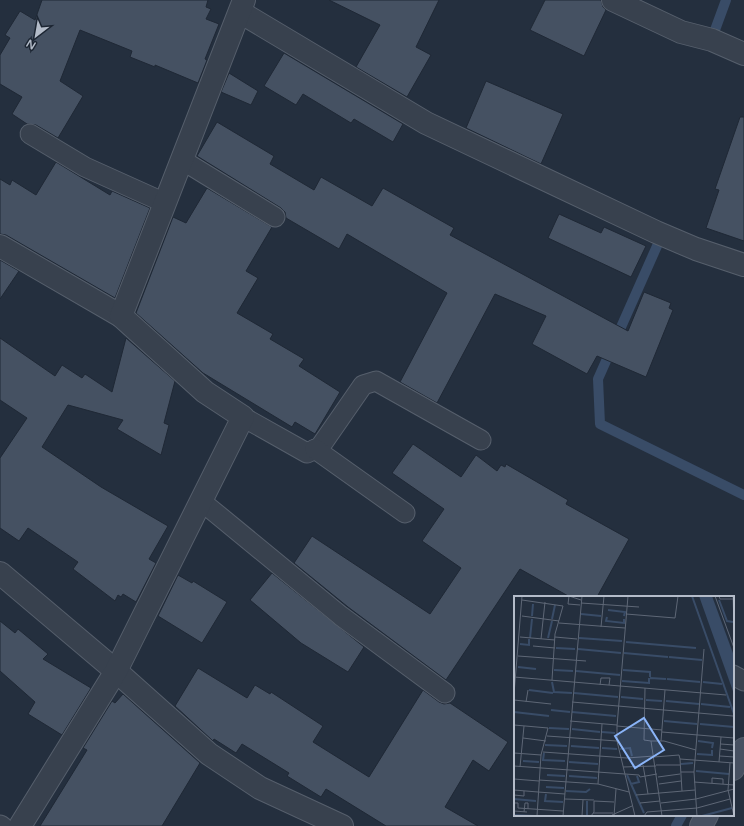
<svg xmlns="http://www.w3.org/2000/svg" width="744" height="826" viewBox="0 0 744 826" font-family="'Varela Round',sans-serif">
  <style>
    .lines { fill: none; stroke-linecap: round; stroke-linejoin: round }
    .stream { stroke: #394c67; stroke-width: 10 }
    .building { fill: #455162; stroke: #1f2835 }
    .lane-casing { stroke: #565f6c; stroke-width: 21 }
    .street-casing { stroke: #565f6c; stroke-width: 24 }
    .secondary-casing { stroke: #565f6c; stroke-width: 24 }
    .lane { stroke: #38414e; stroke-width: 19 }
    .street { stroke: #38414e; stroke-width: 22 }
    .secondary { stroke: #465061; stroke-width: 22 }
    .inset-river { fill: none; stroke: #394c67; stroke-width: 2 }
    .inset-road { fill: none; stroke: #5e6776; stroke-width: 1 }
    .view { fill: #8ab4f8; fill-opacity: 0.15; stroke: #8ab4f8; stroke-width: 2 }
    .inset-edge { fill: none; stroke: #b4bcc9; stroke-width: 2 }
  </style>
  <rect width="100%" height="100%" fill="#242f3e"/>
  <g class="lines">
    <g class="stream">
      <path d="M 715,30 L 726,0"/>
      <path d="M 657,246 L 598,379 L 600,424 L 744,495"/>
      <path d="M 676,826 L 682,815"/>
    </g>
  </g>
  <g class="building">
    <path d="M 42,0 L 208,0 L 206,7 L 211,9 L 206,19 L 219,24 L 205,59 L 207,60 L 198,83 L 155,65 L 155,67 L 130,57 L 132,51 L 80,30 L 60,81 L 83,96 L 58,138 L 36,125 L 27,124 L 12,114 L 22,97 L 0,84 L 0,55 L 10,38 L 5,35 L 20,11 L 35,20 Z"/>
    <path d="M 329,0 L 439,0 L 416,47 L 431,55 L 407,97 L 356,67 L 380,25 Z"/>
    <path d="M 545,0 L 601,0 L 603,7 L 606,10 L 584,56 L 530,30 Z"/>
    <path d="M 284,53 L 403,124 L 393,142 L 354,119 L 351,123 L 303,94 L 296,105 L 264,86 Z"/>
    <path d="M 229,73 L 258,91 L 251,105 L 221,92 Z"/>
    <path d="M 486,81 L 563,114 L 541,164 L 466,128 Z"/>
    <path d="M 740,117 L 744,117 L 744,241 L 706,228 L 719,190 L 715,189 Z"/>
    <path d="M 217,122 L 274,156 L 270,164 L 314,190 L 321,177 L 372,206 L 383,188 L 454,228 L 450,235 L 628,331 L 644,292 L 671,303 L 669,308 L 673,310 L 646,377 L 597,356 L 587,374 L 532,344 L 546,316 L 495,294 L 437,403 L 400,382 L 447,293 L 347,234 L 339,249 L 286,218 L 285,212 L 281,208 L 197,156 Z"/>
    <path d="M 56,162 L 110,195 L 112,191 L 150,208 L 115,298 L 6,235 L 0,234 L 0,179 L 10,185 L 12,180 L 36,195 Z"/>
    <path d="M 207,188 L 272,227 L 246,271 L 258,278 L 237,313 L 273,334 L 270,339 L 304,359 L 299,366 L 340,392 L 315,434 L 295,422 L 292,427 L 203,373 L 136,313 L 173,217 L 186,223 Z"/>
    <path d="M 559,214 L 601,233 L 604,227 L 646,246 L 631,277 L 548,238 Z"/>
    <path d="M 0,260 L 19,271 L 0,299 Z"/>
    <path d="M 0,338 L 55,376 L 62,365 L 82,378 L 85,374 L 112,392 L 126,338 L 175,381 L 164,423 L 169,425 L 161,455 L 117,429 L 123,420 L 68,405 L 42,447 L 101,487 L 168,526 L 149,559 L 156,563 L 136,602 L 123,594 L 121,597 L 118,595 L 115,601 L 73,569 L 78,562 L 28,528 L 19,541 L 0,528 L 0,458 L 27,418 L 0,400 Z"/>
    <path d="M 413,444 L 461,477 L 476,455 L 497,471 L 501,465 L 505,467 L 506,464 L 568,500 L 566,504 L 629,539 L 597,597 L 570,597 L 520,569 L 446,680 L 348,607 L 294,563 L 312,536 L 430,614 L 461,568 L 422,541 L 444,509 L 392,473 Z"/>
    <path d="M 272,573 L 364,647 L 348,672 L 301,643 L 250,600 Z"/>
    <path d="M 178,575 L 192,583 L 193,581 L 227,602 L 202,643 L 158,616 Z"/>
    <path d="M 0,621 L 15,633 L 18,629 L 48,654 L 43,659 L 91,688 L 62,735 L 28,714 L 35,702 L 0,671 Z"/>
    <path d="M 198,668 L 247,698 L 255,685 L 270,694 L 271,692 L 323,726 L 313,742 L 369,777 L 423,690 L 439,702 L 444,704 L 450,703 L 508,742 L 489,771 L 473,760 L 445,807 L 478,826 L 386,826 L 326,789 L 321,797 L 287,776 L 289,773 L 242,744 L 236,753 L 214,739 L 213,741 L 175,706 Z"/>
    <path d="M 123,694 L 200,763 L 162,826 L 40,826 L 87,750 L 83,748 L 112,701 L 115,703 Z"/>
  </g>
  <g class="lines">
    <defs>
      <g id="lane">
        <path d="M 30,134 L 85,167 L 165,203"/>
        <path d="M 182,160 L 275,217"/>
        <path d="M 243,417 L 307,453 L 320,447 L 363,385 L 376,381 L 481,440"/>
        <path d="M 315,449 L 405,513"/>
        <path d="M 201,501 L 341,616 L 445,693"/>
        <path d="M 733,675 L 744,681"/>
        <path d="M 0,825 L 2,826"/>
      </g>
      <g id="street">
        <path d="M 613,0 L 681,32 L 712,40 L 744,54"/>
        <path d="M 240,12 L 426,123 L 656,232 L 696,249 L 744,265"/>
        <path d="M 0,246 L 121,316"/>
        <path d="M 0,573 L 116,671 L 209,754 L 260,788 L 342,826"/>
        <path d="M 20,826 L 116,671 L 243,417 L 205,392 L 121,316 L 244,0"/>
      </g>
      <g id="secondary">
        <path d="M 733,769 L 744,749"/>
        <path d="M 701,826 L 707,815"/>
      </g>
    </defs>
    <use href="#lane" class="lane-casing"/>
    <use href="#street" class="street-casing"/>
    <use href="#secondary" class="secondary-casing"/>
    <use href="#lane" class="lane"/>
    <use href="#street" class="street"/>
    <use href="#secondary" class="secondary"/>
  </g>
  <g transform="translate(514 596)">
    <rect width="220" height="220" fill="#242f3e"/>
    <path d="M 185,0 L 198,0 L 220,60 L 220,98 Z" fill="#394c67"/>
    <path class="inset-river" d="M 178,0 L 220,118M 205,4 L 213,25 L 219,26M 94,14 L 111,16 L 110,20M 67,18 L 87,20M 18,20 L 19,8M 93,21 L 92,25 L 110,27 L 110,23M 38,23 L 41,9M 16,42 L 18,23M 34,42 L 38,25M 65,42 L 108,45M 112,46 L 182,52M 6,48 L 15,49 L 15,43M 42,52 L 61,53M 64,53 L 107,57M 110,57 L 154,61M 155,61 L 188,64M 4,71 L 22,73M 40,74 L 59,75M 109,74 L 136,76 L 136,81M 62,75 L 106,79M 136,82 L 152,83M 153,83 L 186,86M 108,85 L 135,87 L 135,82M 38,86 L 40,96 L 58,97M 189,86 L 208,88M 15,94 L 39,97M 60,97 L 104,101M 107,101 L 129,103M 132,104 L 148,105M 152,105 L 185,108M 187,108 L 216,111M 37,114 L 56,116M 0,116 L 35,120M 58,116 L 102,120M 150,125 L 183,128M 186,128 L 220,131M 35,132 L 55,133M 58,133 L 86,136M 88,136 L 101,137M 184,145 L 199,147 L 198,152M 31,149 L 53,150M 57,150 L 85,152M 88,152 L 103,153M 106,153 L 116,152 L 118,160M 30,157 L 29,164 L 51,165M 183,158 L 198,159 L 198,154M 9,165 L 25,166M 55,166 L 84,168M 167,168 L 179,167M 182,175 L 215,178M 33,179 L 51,180M 113,179 L 130,217M 55,180 L 83,182M 117,188 L 125,186 L 123,180M 32,191 L 50,192M 52,195 L 72,196 L 76,193M 32,198 L 31,205 L 49,206M 0,203 L 22,205M 0,219 L 21,220M 73,220 L 73,205M 188,220 L 218,212"/>
    <path class="inset-road" d="M 114,0 L 103,130 L 103,145 L 121,220M 201,0 L 220,52M 205,0 L 206,3 L 220,3M 219,0 L 220,27M 8,4 L 49,10 L 41,38 L 38,84M 67,7 L 125,11M 66,9 L 54,8 L 55,0 L 67,4M 112,18 L 161,22 L 164,0M 8,20 L 45,25M 45,27 L 111,32M 87,31 L 90,0M 6,41 L 41,44M 41,41 L 63,43M 27,43 L 31,6M 19,50 L 41,52M 4,60 L 72,65M 0,81 L 212,99M 86,89 L 87,82 L 96,82 L 95,89M 131,92 L 130,144 L 137,145 L 148,220M 0,98 L 8,0M 0,104 L 37,108M 12,106 L 14,94M 58,106 L 104,110M 104,110 L 219,120M 56,125 L 103,129M 0,129 L 34,132 L 27,159 L 23,220M 103,130 L 148,134M 148,136 L 220,142M 33,140 L 103,145M 9,142 L 32,145M 137,145 L 150,145 L 182,154M 147,145 L 151,94M 207,148 L 220,149M 206,153 L 220,155M 29,156 L 113,162 L 140,160M 0,157 L 27,159M 206,160 L 220,161M 140,161 L 165,159 L 166,163M 205,166 L 207,141M 216,167 L 214,194 L 220,220M 129,169 L 134,198 L 181,194M 142,169 L 166,169M 0,170 L 125,179 L 126,181 L 143,178M 6,171 L 10,130M 109,171 L 142,170M 167,176 L 180,176M 144,181 L 166,178M 0,183 L 25,185M 25,184 L 84,188 L 115,196M 180,186 L 220,189M 198,187 L 198,182 L 209,183 L 209,188M 84,188 L 88,128M 145,188 L 167,185M 0,194 L 24,196M 168,195 L 166,163 L 220,167M 24,196 L 51,198M 0,199 L 10,200 L 10,195M 122,199 L 134,198M 51,203 L 80,204M 0,207 L 4,207 L 4,212 L 49,215M 126,207 L 146,205M 147,207 L 182,203 L 220,193M 0,215 L 13,216M 10,216 L 11,207 L 14,207 L 14,213M 79,217 L 99,217M 98,219 L 118,210M 49,220 L 68,0M 68,220 L 69,204M 77,220 L 80,216 L 80,205 L 100,206M 100,220 L 102,193M 130,220 L 133,216 L 183,212 L 216,203M 183,220 L 180,176 L 190,53"/>
    <path class="view" d="M 130,122 L 150,154 L 121,172 L 101,140 Z"/>
    <rect width="220" height="220" class="inset-edge"/>
  </g>
  <g transform="translate(36 36) rotate(211)" stroke="#1d2633" stroke-width="3" paint-order="stroke">
  <path d="M0-3L7 15L0 10L-7 15Z" fill="#b4bcc9"/>
  <text y="-6" font-size="11" font-weight="bold" text-anchor="middle" fill="#b4bcc9">N</text>
  </g>
</svg>
